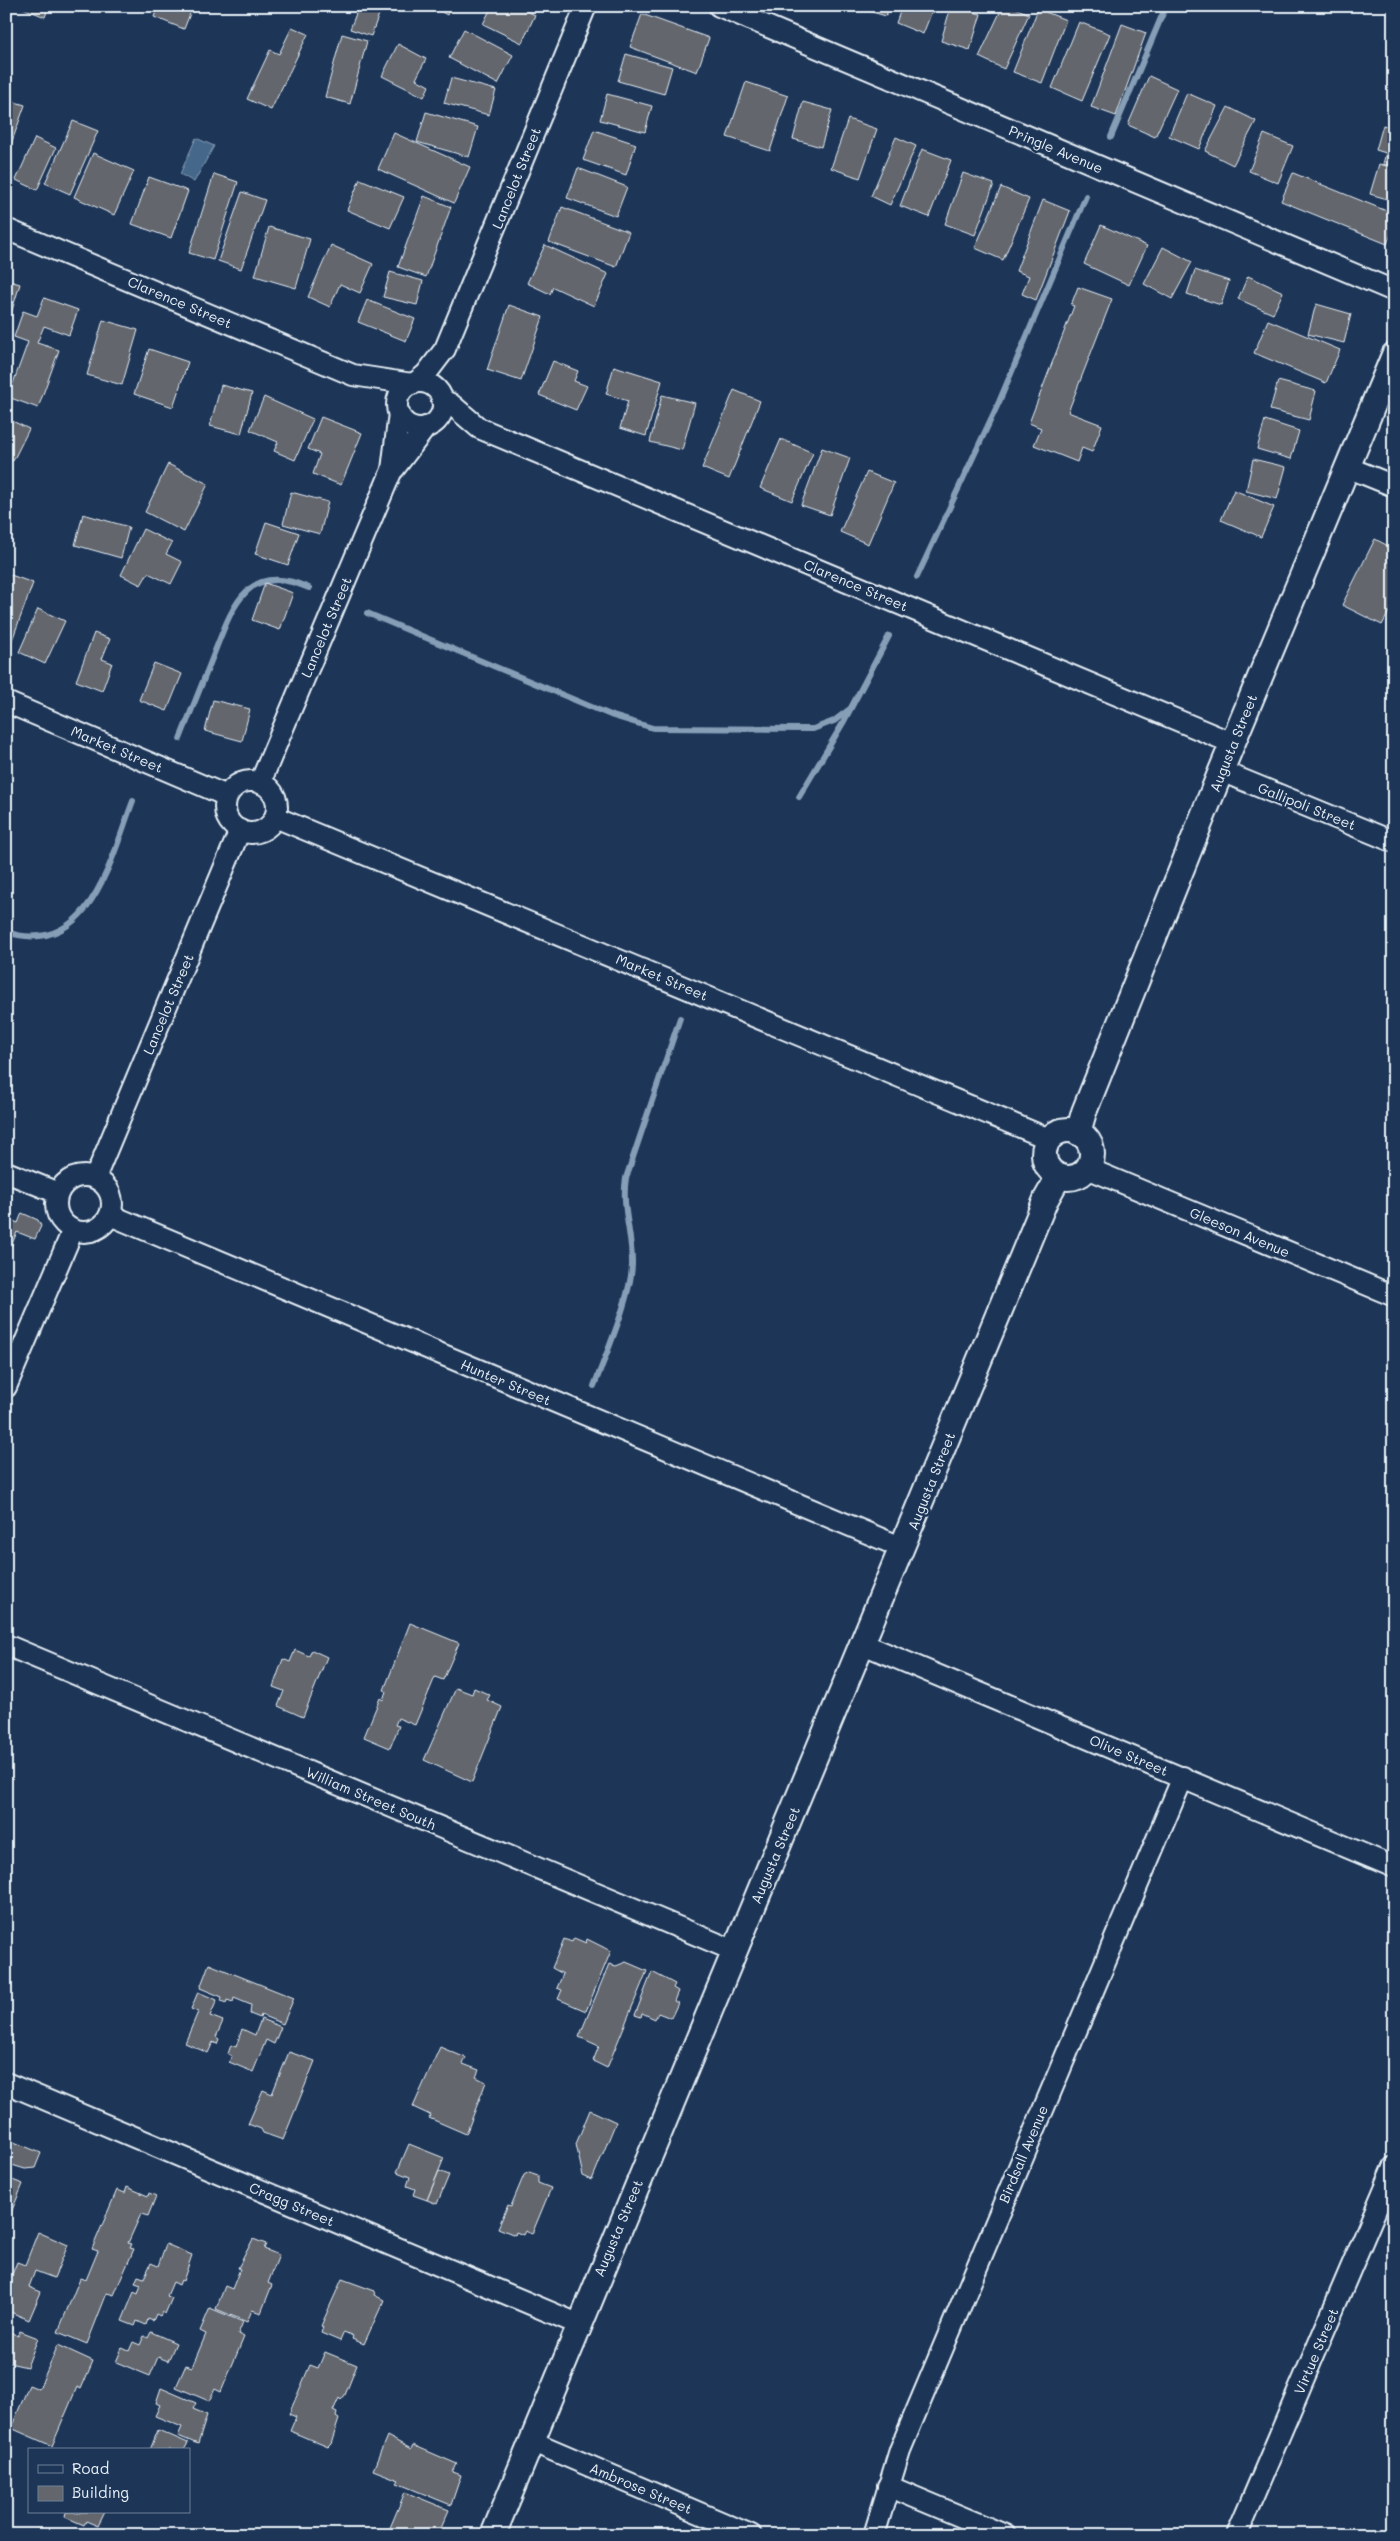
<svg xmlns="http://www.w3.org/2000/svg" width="1400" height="2541" viewBox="0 0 1400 2541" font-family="Mali,sans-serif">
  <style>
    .water { fill: #44678a; stroke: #869eb6 }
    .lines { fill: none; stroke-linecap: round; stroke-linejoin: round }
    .stream { stroke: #869eb6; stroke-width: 6 }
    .building { fill: #63666d; stroke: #e8f1f8 }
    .minor-casing { stroke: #e8f1f8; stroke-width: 24 }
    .tertiary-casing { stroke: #e8f1f8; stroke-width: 28 }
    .minor { stroke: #1d3557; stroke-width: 20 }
    .tertiary { stroke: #1d3557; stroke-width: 24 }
    .labels { text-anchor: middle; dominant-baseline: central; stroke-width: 5; stroke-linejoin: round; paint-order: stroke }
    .street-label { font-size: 14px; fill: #e8f1f8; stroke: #1d3557 }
  </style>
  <rect width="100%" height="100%" fill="#1d3557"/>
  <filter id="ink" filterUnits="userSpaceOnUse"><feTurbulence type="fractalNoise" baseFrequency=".02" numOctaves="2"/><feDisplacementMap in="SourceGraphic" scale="10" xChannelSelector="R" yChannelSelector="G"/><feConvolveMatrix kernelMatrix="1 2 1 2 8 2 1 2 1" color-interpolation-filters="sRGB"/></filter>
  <g filter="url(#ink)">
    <path class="water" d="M 196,138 L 214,146 L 194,182 L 180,174 Z"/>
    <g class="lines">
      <g class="stream">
        <path d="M 1111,137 L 1166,6"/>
        <path d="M 917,577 L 999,402 L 1086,196"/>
        <path d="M 367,613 L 613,716 L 653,728 L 813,729 L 834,721 L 850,709"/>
        <path d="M 180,739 C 191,711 202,684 213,656 C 232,608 246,560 309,588"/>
        <path d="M 799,797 L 843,723 L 889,636"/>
        <path d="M 6,932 C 90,959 111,858 133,801"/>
        <path d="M 594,1386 C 606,1355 631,1296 632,1265 C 633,1236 621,1208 626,1178 L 680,1018"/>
      </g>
    </g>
    <g class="building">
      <path d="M 18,6 L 49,6 L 45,17 Z"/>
      <path d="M 158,6 L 193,6 L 184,29 L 154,17 Z"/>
      <path d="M 359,6 L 382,6 L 371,36 L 350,29 Z"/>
      <path d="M 431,6 L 451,6 L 447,15 Z"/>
      <path d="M 492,6 L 517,6 L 535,15 L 522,43 L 483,24 Z"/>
      <path d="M 859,6 L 889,6 L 886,16 L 858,8 Z"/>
      <path d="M 902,6 L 934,6 L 923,34 L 896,23 Z"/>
      <path d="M 951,6 L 981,14 L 970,50 L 941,41 Z"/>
      <path d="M 1003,6 L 1011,6 L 1029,14 L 1004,69 L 979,57 Z"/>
      <path d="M 1038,9 L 1066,20 L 1042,83 L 1013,72 Z"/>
      <path d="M 642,14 L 709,38 L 697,72 L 630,47 Z"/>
      <path d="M 1079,22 L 1110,34 L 1082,101 L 1052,88 Z"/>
      <path d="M 1122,24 L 1146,33 L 1116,116 L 1091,107 Z"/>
      <path d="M 292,27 L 308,34 L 271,110 L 247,99 L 270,50 L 279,54 Z"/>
      <path d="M 464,29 L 513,55 L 498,84 L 449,58 Z"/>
      <path d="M 342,34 L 367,41 L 350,104 L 325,97 Z"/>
      <path d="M 398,44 L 426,59 L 416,79 L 429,86 L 424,97 L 382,76 Z"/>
      <path d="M 626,54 L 672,67 L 664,94 L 618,81 Z"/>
      <path d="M 1149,76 L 1177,89 L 1155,137 L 1128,125 Z"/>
      <path d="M 451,78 L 496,90 L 489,115 L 444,103 Z"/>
      <path d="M 746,82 L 788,96 L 770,151 L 727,137 Z"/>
      <path d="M 1187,93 L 1217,106 L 1199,149 L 1169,136 Z"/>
      <path d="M 607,94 L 652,106 L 645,132 L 600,120 Z"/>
      <path d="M 1394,94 L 1394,119 L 1387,117 Z"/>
      <path d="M 8,100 L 25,105 L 6,158 L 6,108 Z"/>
      <path d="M 803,102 L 832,110 L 821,147 L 793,139 Z"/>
      <path d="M 1228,107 L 1256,121 L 1233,165 L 1205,151 Z"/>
      <path d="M 426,112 L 478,127 L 469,157 L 417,142 Z"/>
      <path d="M 848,119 L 877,129 L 860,178 L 831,168 Z"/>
      <path d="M 73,121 L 98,131 L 70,194 L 45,183 Z"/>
      <path d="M 1383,125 L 1394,128 L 1394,167 L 1383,164 L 1386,153 L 1376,150 Z"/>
      <path d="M 594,130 L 636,144 L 626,175 L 583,160 Z"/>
      <path d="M 394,133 L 470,167 L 454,203 L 378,169 Z"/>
      <path d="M 1264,134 L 1293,146 L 1278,183 L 1249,171 Z"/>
      <path d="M 896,137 L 916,146 L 890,205 L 871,196 Z"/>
      <path d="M 35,138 L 56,148 L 37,190 L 16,180 Z"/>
      <path d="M 922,149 L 951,160 L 929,217 L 900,206 Z"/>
      <path d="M 93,153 L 134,171 L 114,215 L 74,197 Z"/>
      <path d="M 1379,164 L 1394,168 L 1394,201 L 1370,194 Z"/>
      <path d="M 578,168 L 627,187 L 616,216 L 567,198 Z"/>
      <path d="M 963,173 L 994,184 L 975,235 L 945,224 Z"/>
      <path d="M 1293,173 L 1394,214 L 1394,227 L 1387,244 L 1281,201 Z"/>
      <path d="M 214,174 L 238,182 L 213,260 L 189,253 Z"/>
      <path d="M 149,177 L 188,191 L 171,238 L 132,224 Z"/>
      <path d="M 360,179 L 404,197 L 390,228 L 347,210 Z"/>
      <path d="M 1001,187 L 1029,199 L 1003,260 L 975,248 Z"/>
      <path d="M 242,192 L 265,200 L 241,269 L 218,261 Z"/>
      <path d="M 424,196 L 451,207 L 426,277 L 398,267 Z"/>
      <path d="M 1043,200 L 1070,211 L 1036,300 L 1022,294 L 1029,276 L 1016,271 Z"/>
      <path d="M 562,207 L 629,232 L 616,267 L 549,242 Z"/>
      <path d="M 1101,225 L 1147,246 L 1129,285 L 1084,264 Z"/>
      <path d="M 269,227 L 310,239 L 296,288 L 255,276 Z"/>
      <path d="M 331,245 L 373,264 L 360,293 L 340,284 L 330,307 L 308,297 Z"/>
      <path d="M 545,245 L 608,274 L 594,306 L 553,287 L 550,294 L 527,283 Z"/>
      <path d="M 1163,247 L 1192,262 L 1172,299 L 1144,284 Z"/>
      <path d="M 1195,270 L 1229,281 L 1221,305 L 1187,294 Z"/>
      <path d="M 390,272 L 423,281 L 417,305 L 383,297 Z"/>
      <path d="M 1248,276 L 1283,292 L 1273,314 L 1238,299 Z"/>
      <path d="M 6,280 L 20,284 L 6,330 Z"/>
      <path d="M 1078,287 L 1112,299 L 1068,412 L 1102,425 L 1092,452 L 1082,448 L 1077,462 L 1034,445 L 1041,428 L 1029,423 L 1074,306 L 1071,305 Z"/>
      <path d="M 44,298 L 78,310 L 69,335 L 44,326 L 37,343 L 59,350 L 38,408 L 8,397 L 28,342 L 14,337 L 23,311 L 37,316 Z"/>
      <path d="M 367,300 L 415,319 L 406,341 L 358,322 Z"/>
      <path d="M 1316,304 L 1351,314 L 1344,343 L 1308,334 Z"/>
      <path d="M 509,305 L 543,317 L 521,381 L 487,370 Z"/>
      <path d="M 103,320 L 138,330 L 122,385 L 87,375 Z"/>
      <path d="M 1268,320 L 1340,350 L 1326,383 L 1254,353 Z"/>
      <path d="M 149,349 L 188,362 L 173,407 L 134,394 Z"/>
      <path d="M 553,361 L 578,371 L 574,381 L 587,386 L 576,410 L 539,395 Z"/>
      <path d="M 614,366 L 662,381 L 646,436 L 620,428 L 628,401 L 606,394 Z"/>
      <path d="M 1278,381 L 1316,391 L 1309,420 L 1270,410 Z"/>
      <path d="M 221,385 L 252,393 L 241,434 L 210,426 Z"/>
      <path d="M 734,390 L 760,401 L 729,479 L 702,468 Z"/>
      <path d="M 662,395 L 695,403 L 682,450 L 650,442 Z"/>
      <path d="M 264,397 L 313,419 L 295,460 L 274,451 L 278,442 L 250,430 Z"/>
      <path d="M 321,417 L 362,433 L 341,485 L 313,474 L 320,454 L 308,449 Z"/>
      <path d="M 6,418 L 29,429 L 13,461 L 6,457 Z"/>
      <path d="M 1265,420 L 1299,431 L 1291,459 L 1257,449 Z"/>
      <path d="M 781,439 L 813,453 L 792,501 L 760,488 Z"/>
      <path d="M 822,448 L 850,458 L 830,515 L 801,505 Z"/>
      <path d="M 1253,459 L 1286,467 L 1277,499 L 1246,491 Z"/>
      <path d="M 168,464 L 208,484 L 184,532 L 145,512 Z"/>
      <path d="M 867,472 L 894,483 L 868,544 L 840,532 Z"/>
      <path d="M 1234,490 L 1274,507 L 1261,537 L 1221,520 Z"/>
      <path d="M 291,492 L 328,502 L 320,534 L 283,524 Z"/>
      <path d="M 83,514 L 129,527 L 121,558 L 75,545 Z"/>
      <path d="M 266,522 L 299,533 L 288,565 L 255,554 Z"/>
      <path d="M 143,529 L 172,543 L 166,554 L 182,562 L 171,584 L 148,573 L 141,585 L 121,575 Z"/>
      <path d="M 1375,539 L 1394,549 L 1394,603 L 1382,625 L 1342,605 Z"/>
      <path d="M 8,574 L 33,583 L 11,643 L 6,641 L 6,580 Z"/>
      <path d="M 265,583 L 293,593 L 280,630 L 252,620 Z"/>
      <path d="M 38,609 L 65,621 L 45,664 L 19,652 Z"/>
      <path d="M 94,633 L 110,639 L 102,659 L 112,663 L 102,691 L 76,681 Z"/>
      <path d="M 154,663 L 182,674 L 167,711 L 139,700 Z"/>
      <path d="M 213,700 L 250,709 L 242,741 L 205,731 Z"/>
      <path d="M 22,1213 L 38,1220 L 41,1226 L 35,1239 L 17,1232 L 6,1258 L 6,1218 L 18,1223 Z"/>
      <path d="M 410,1623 L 459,1643 L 443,1680 L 435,1677 L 415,1725 L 398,1718 L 395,1725 L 399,1726 L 390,1748 L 364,1737 L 380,1698 L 383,1700 L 386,1691 L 384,1690 Z"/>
      <path d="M 295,1650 L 309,1656 L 312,1650 L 327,1657 L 303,1717 L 278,1706 L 284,1691 L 273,1687 L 283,1659 L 290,1662 Z"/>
      <path d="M 456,1688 L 472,1694 L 474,1688 L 490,1695 L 487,1700 L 502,1707 L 472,1782 L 424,1760 Z"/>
      <path d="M 574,1938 L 586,1943 L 587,1939 L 611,1951 L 586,2011 L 558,1999 L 562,1990 L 557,1988 L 563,1974 L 552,1968 L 564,1939 L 572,1942 Z"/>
      <path d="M 626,1962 L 647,1971 L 607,2068 L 593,2061 L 599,2046 L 579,2037 L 609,1964 L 616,1966 Z"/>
      <path d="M 209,1964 L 294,1998 L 283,2024 L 261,2015 L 260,2018 L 250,2014 L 251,2005 L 234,1998 L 233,2002 L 227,2000 L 226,2003 L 221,2001 L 222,1997 L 200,1988 Z"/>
      <path d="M 652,1972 L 675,1984 L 673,1988 L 678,1991 L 674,2001 L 678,2003 L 671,2018 L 658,2013 L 655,2019 L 642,2013 L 641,2017 L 635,2015 Z"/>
      <path d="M 198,1992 L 217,2000 L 210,2016 L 223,2021 L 216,2037 L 219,2039 L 217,2044 L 213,2042 L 208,2053 L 185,2043 L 198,2012 L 191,2009 Z"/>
      <path d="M 261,2019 L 281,2027 L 274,2044 L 266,2040 L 253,2072 L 229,2062 L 232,2056 L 228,2054 L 231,2045 L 236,2047 L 242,2029 L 255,2035 Z"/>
      <path d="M 440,2047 L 466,2058 L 463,2064 L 479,2070 L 476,2077 L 486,2082 L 466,2134 L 429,2118 L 430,2115 L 413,2107 Z"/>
      <path d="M 289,2052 L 315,2061 L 283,2140 L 263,2133 L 261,2129 L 248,2124 L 263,2090 L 272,2094 Z"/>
      <path d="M 590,2110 L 616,2122 L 592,2180 L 583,2176 L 576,2144 Z"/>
      <path d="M 9,2140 L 41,2153 L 35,2168 L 25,2169 L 12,2165 L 7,2178 L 23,2184 L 7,2222 L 6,2142 L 8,2143 Z"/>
      <path d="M 409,2144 L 444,2158 L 427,2200 L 413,2195 L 415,2189 L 407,2186 L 410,2177 L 397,2172 Z"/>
      <path d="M 439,2171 L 449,2175 L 437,2204 L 427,2200 Z"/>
      <path d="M 529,2172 L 538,2175 L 538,2183 L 551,2188 L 532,2234 L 525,2231 L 523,2235 L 516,2232 L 515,2235 L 498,2228 L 508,2205 L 511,2206 L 524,2175 Z"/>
      <path d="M 127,2187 L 148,2196 L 149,2193 L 156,2196 L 148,2216 L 141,2214 L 128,2243 L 132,2244 L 130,2248 L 134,2249 L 114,2295 L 107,2293 L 87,2344 L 58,2332 L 80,2278 L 86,2280 L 98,2251 L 92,2249 L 117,2190 L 125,2193 Z"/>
      <path d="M 38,2232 L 68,2245 L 54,2278 L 35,2271 L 29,2287 L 41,2292 L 29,2320 L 6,2310 L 6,2289 L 17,2262 L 25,2265 Z"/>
      <path d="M 253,2239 L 266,2244 L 264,2249 L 279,2255 L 268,2283 L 272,2285 L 261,2313 L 252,2310 L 247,2322 L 216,2309 L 225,2286 L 232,2289 L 240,2269 L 238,2268 Z"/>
      <path d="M 166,2244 L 192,2255 L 183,2281 L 181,2280 L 179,2285 L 173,2282 L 167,2296 L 172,2298 L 165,2314 L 162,2312 L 160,2316 L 156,2314 L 153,2321 L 148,2319 L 146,2325 L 137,2321 L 135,2326 L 122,2321 L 134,2292 L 138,2294 L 141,2285 L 135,2283 L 138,2276 L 144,2278 L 151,2263 L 158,2266 Z"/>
      <path d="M 342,2279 L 375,2291 L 374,2295 L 384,2300 L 364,2344 L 352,2339 L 353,2336 L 344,2332 L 340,2341 L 321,2333 L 323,2327 L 321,2326 Z"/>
      <path d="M 210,2308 L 243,2322 L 238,2334 L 244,2337 L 221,2392 L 215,2389 L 209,2401 L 176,2387 L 186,2365 L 192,2367 L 206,2334 L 200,2331 Z"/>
      <path d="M 6,2325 L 12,2328 L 10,2332 L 18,2336 L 20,2331 L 38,2338 L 27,2367 L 9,2363 L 6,2369 Z"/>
      <path d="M 151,2332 L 176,2343 L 168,2361 L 158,2357 L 150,2376 L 116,2362 L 122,2348 L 129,2351 L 133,2342 L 140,2345 L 144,2336 L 148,2338 Z"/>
      <path d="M 58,2345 L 93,2361 L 81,2389 L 77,2387 L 52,2446 L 11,2428 L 29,2385 L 39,2389 Z"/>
      <path d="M 325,2352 L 357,2365 L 345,2395 L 341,2400 L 339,2398 L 333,2411 L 337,2413 L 336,2417 L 339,2419 L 331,2444 L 328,2447 L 290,2431 L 296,2417 L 289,2414 L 310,2365 L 318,2368 Z"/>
      <path d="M 161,2388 L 196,2403 L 193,2409 L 207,2415 L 198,2444 L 178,2436 L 182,2427 L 155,2416 L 160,2405 L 156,2403 Z"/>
      <path d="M 158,2430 L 188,2443 L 184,2450 L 150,2450 Z"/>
      <path d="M 387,2436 L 411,2449 L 413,2445 L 457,2464 L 453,2472 L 461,2475 L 451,2505 L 397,2483 L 399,2480 L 373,2470 Z"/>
      <path d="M 405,2492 L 449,2510 L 438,2535 L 387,2535 Z"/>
      <path d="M 66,2512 L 105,2512 L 98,2526 L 86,2521 L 84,2525 L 65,2517 Z"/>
    </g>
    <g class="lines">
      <defs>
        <g id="minor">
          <path d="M 719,6 L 1394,291"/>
          <path d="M 6,229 L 353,375 L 412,384"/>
          <circle cx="420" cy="405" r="23"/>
          <path d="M 415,383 L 426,374 L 445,349 L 586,6"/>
          <path d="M 442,400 L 451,404 L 479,428 L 1232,743"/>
          <path d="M 1347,467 L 1394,486"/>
          <path d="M 394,469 L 426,427"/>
          <path d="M 6,702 L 227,796"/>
          <path d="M 1221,771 L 1394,842"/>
          <circle cx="251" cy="807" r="26"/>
          <path d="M 260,783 L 392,470 L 399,413"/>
          <path d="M 275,817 L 1049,1139"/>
          <path d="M 1087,1168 L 1394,1296"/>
          <path d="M 6,1172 L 58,1193"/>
          <circle cx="84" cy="1204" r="28"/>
          <path d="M 95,1178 L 240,830"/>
          <path d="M 110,1215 L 903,1548"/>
          <path d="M 6,1387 L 73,1230"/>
          <path d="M 863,1644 L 1394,1867"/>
          <path d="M 6,1645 L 735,1951"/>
          <path d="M 6,2083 L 578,2324"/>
          <path d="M 531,2441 L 751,2535"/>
          <path d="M 888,2486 L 1005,2535"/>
          <path d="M 874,2535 L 900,2450 L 1183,1777"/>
          <path d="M 1237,2535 L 1394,2167"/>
        </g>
        <g id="tertiary">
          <circle cx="1068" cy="1154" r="24"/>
          <path d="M 1078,1133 L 1084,1112 L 1221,771 L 1394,355"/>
          <path d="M 493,2535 C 674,2088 864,1645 1046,1199 L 1059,1176"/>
        </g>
      </defs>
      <use href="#minor" class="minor-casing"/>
      <use href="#tertiary" class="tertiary-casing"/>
      <use href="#minor" class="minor"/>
      <use href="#tertiary" class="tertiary"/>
    </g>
  </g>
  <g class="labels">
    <g class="street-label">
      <text transform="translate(1056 149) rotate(23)">Pringle Avenue</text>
      <text transform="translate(516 178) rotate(-68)">Lancelot Street</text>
      <text transform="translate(180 302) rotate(23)">Clarence Street</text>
      <text transform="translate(856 585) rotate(23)">Clarence Street</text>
      <text transform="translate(326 627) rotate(-67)">Lancelot Street</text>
      <text transform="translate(1233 743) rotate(-68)">Augusta Street</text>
      <text transform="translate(117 749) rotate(23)">Market Street</text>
      <text transform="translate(1307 806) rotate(22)">Gallipoli Street</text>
      <text transform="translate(662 977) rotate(23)">Market Street</text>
      <text transform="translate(168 1004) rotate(-67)">Lancelot Street</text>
      <text transform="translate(1240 1232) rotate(23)">Gleeson Avenue</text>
      <text transform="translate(506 1382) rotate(23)">Hunter Street</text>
      <text transform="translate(931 1481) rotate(-68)">Augusta Street</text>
      <text transform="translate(1129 1755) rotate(23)">Olive Street</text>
      <text transform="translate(371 1798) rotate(23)">William Street South</text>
      <text transform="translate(775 1855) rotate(-67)">Augusta Street</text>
      <text transform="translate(1023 2154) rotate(-67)">Birdsall Avenue</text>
      <text transform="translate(292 2204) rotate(23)">Cragg Street</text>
      <text transform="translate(618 2228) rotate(-67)">Augusta Street</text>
      <text transform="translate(1316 2351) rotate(-67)">Virtue Street</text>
      <text transform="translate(641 2488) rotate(23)">Ambrose Street</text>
    </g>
  </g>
  <rect width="1400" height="2541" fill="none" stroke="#1d3557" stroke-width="25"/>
  <rect x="12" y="12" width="1375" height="2516" fill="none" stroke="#e8f1f8" stroke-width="2" filter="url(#ink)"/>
  <rect x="28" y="2448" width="162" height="65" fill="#1d3557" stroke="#6e8097"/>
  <rect x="38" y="2465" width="25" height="8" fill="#1d3557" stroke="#6e8097"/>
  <text x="72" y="2474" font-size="15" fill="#e8f1f8">Road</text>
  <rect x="38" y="2486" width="25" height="15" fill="#63666d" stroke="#6e8097"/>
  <text x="72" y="2498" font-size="15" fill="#e8f1f8">Building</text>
</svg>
